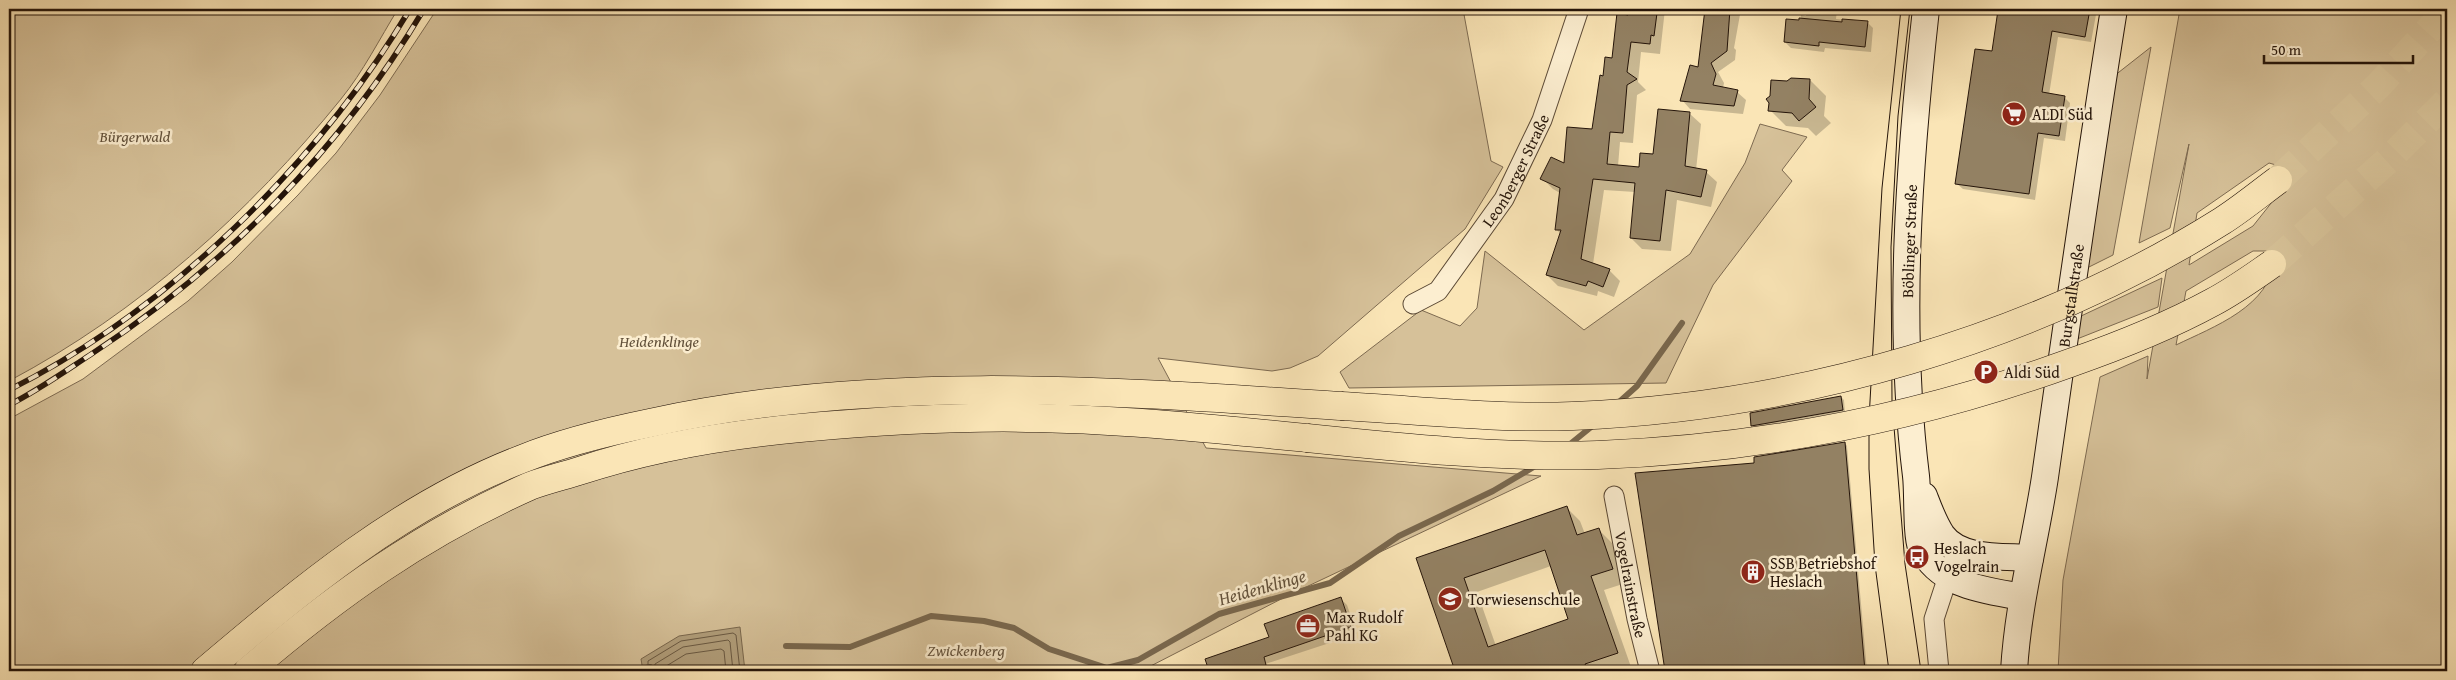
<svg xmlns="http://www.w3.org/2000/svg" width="2456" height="680" viewBox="0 0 2456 680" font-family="'Gentium Book Plus',serif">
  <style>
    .green { fill: #d6c199; stroke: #7d6a51; fill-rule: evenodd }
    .water { fill: #b19e7b; stroke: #79674d }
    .shadow { fill: #0003; fill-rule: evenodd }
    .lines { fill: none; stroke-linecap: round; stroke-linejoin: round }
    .shore { stroke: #6a5942; stroke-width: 1 }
    .stream { stroke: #79674d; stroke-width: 6 }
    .building { fill: #938163; stroke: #241409; fill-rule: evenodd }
    .highway-tunnel { stroke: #dac69c; stroke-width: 28; stroke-dasharray: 28 14; stroke-linecap: butt }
    .street-casing { stroke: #5a4834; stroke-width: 21 }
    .secondary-casing { stroke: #241409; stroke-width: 28 }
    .highway-casing { stroke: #241409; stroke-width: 29 }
    .street { stroke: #fceed0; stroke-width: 19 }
    .secondary { stroke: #fceed0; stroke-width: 26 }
    .highway { stroke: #fae5b6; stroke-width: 28 }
    .tram { stroke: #241409; stroke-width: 1 }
    .rail-casing { stroke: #241409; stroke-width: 5.5 }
    .rail { stroke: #fceed0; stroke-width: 4; stroke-dasharray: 11; stroke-linecap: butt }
    .highway-bridge-casing { stroke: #241409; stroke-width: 29; stroke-linecap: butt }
    .highway-bridge { stroke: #fae5b6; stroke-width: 28 }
    .labels { text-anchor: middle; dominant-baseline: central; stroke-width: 5; stroke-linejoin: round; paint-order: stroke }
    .poi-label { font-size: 16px; fill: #241409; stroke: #fceed0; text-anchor: start }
    .park-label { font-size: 16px; font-style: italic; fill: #62513b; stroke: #fceed0 }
    .street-label { font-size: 16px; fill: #241409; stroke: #fceed0 }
    .water-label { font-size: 18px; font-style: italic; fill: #63523c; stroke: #fceed0 }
  </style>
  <rect width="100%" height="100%" fill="#fae5b6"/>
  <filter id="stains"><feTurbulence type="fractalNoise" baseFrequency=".004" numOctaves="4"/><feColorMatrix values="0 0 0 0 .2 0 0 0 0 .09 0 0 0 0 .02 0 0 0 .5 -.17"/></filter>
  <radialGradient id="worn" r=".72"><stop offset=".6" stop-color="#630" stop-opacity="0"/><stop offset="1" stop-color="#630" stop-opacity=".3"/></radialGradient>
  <g class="green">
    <path d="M 9,9 L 398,9 C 380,38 363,72 341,99 C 249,213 139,312 9,381 Z"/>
    <path d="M 437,9 L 1463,9 L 1491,161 L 1503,167 L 1465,229 L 1318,356 L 1290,368 L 1272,371 L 1158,358 L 1206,448 L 1541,476 L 1287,596 L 1141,671 L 9,671 L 9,419 L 83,379 L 188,301 L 232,262 L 298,195 L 336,153 L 380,95 Z"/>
    <path d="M 2180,9 L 2447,9 L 2447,671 L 2058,671 L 2063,580 L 2100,377 L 2148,356 L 2147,379 L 2189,144 L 2170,228 L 2139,243 ZM 2269,163 L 2276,165 L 2281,174 L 2276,197 L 2253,226 L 2189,265 L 2197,213 ZM 2253,251 L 2267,251 L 2274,258 C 2272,306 2213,327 2176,345 L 2186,291 Z"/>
    <path d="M 2151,47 L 2113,255 L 2087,268 L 2114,76 Z"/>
    <path d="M 1760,124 L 1807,137 L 1782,170 L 1792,181 L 1713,285 L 1666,383 L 1349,388 L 1340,372 L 1421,310 L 1460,326 L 1477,308 L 1485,251 L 1584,330 L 1690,254 L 1745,163 Z"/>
    <path d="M 2162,278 L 2158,307 L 2077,339 L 2079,317 Z"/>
  </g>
  <path class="water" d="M 740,627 L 745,671 L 643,671 L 641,659 L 679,636 Z"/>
  <g class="shadow">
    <path d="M 1618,9 L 1665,9 L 1660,54 L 1641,52 L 1638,82 L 1646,90 L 1637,95 L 1633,143 L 1620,142 L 1618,166 L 1640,168 L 1690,114 L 1701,124 L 1696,170 L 1706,172 L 1717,182 L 1711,207 L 1677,200 L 1671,251 L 1642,249 L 1631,238 L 1635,192 L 1604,190 L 1593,264 L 1609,270 L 1620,281 L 1614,297 L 1598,291 L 1597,296 L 1558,286 L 1547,275 L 1561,234 L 1556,229 L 1560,193 L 1553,189 L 1542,178 L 1565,165 L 1593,130 L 1604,77 L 1613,59 Z"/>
    <path d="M 1706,9 L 1761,9 L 1761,11 L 1741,9 L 1734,48 L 1736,50 L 1735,60 L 1718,72 L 1724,83 L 1723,88 L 1737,92 L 1746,100 L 1743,114 L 1690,109 L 1682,100 L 1699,69 Z"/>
    <path d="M 1807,9 L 1837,9 L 1836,19 L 1867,22 L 1873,28 L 1871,52 L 1825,48 L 1824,52 L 1791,48 L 1785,42 L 1800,22 L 1801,15 L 1806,16 Z"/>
    <path d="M 2011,9 L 2097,9 L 2091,42 L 2058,37 L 2049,95 L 2064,97 L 2070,103 L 2065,141 L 2044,138 L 2035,200 L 1963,189 L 1956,183 L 1993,53 Z"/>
    <path d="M 1810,80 L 1826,96 L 1824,116 L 1831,123 L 1816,136 L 1808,128 L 1786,126 L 1770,110 L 1788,82 Z"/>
    <path d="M 1841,397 L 1844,400 L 1845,413 L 1755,428 L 1752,425 Z"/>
    <path d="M 1845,443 L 1847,446 L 1867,671 L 1666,671 L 1637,474 L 1756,464 Z"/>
    <path d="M 1566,507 L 1580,521 L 1585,534 L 1598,529 L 1612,543 L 1626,583 L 1604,590 L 1631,667 L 1618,671 L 1435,671 L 1454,665 L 1417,559 ZM 1551,566 L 1570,620 L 1496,646 L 1477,592 Z"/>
    <path d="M 1341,599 L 1347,605 L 1357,634 L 1244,671 L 1210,671 L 1206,660 L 1270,638 Z"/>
    <path d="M 1270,665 L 1272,671 L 1252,671 Z"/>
  </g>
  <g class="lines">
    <g class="shore">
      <path d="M 648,671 L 648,661 L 681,641 L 733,633 L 736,635 L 740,671"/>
      <path d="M 654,671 L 655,664 L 683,647 L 728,640 L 730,642 L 733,671"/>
      <path d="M 662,671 L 663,668 L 686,654 L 721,649 L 724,651 L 726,671"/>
    </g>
    <g class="stream">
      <path d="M 1618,403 L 1637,386 L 1682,323"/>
      <path d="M 1569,445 L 1596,423"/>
      <path d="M 786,646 L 850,647 L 931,616 L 984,621 L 1014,628 L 1049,649 L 1107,668 L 1138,660 L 1219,614 L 1330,583 L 1399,536 L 1493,491 L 1537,465"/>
      <path d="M 635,671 L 650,667"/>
    </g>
  </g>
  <g class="building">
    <path d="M 1705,9 L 1730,9 L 1727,51 L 1711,63 L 1716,74 L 1713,85 L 1738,90 L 1734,106 L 1680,101 L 1690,65 L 1698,67 Z"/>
    <path d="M 2010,9 L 2090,9 L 2085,37 L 2052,31 L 2042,92 L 2065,96 L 2059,136 L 2038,133 L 2029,194 L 1955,184 L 1975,49 L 1992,51 L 1998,10 L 2010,12 Z"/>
    <path d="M 1629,10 L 1657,13 L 1654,36 L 1651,35 L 1650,44 L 1631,42 L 1627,72 L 1637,79 L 1627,85 L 1623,133 L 1610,132 L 1607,164 L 1639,167 L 1640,153 L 1653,154 L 1658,109 L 1690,112 L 1685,166 L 1707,170 L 1701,197 L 1666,190 L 1660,241 L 1630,238 L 1635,183 L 1593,179 L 1581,259 L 1610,269 L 1603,287 L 1588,281 L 1586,286 L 1546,275 L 1561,230 L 1555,230 L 1560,188 L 1540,179 L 1551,157 L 1564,163 L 1567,127 L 1592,129 L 1600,75 L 1603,76 L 1605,57 L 1612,58 L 1617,13 L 1628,15 Z"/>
    <path d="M 1799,18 L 1842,22 L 1842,19 L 1868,21 L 1865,47 L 1819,42 L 1819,46 L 1784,42 L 1786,19 L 1799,20 Z"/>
    <path d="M 1791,78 L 1810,79 L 1809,99 L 1816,107 L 1799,121 L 1792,113 L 1768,111 L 1769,103 L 1766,99 L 1770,96 L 1771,80 L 1787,81 Z"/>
    <path d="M 1841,396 L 1843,410 L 1751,426 L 1750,413 Z"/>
    <path d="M 1845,442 L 1865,671 L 1665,671 L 1635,473 L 1754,463 L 1754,457 Z"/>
    <path d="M 1567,506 L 1577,535 L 1599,528 L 1613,569 L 1591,576 L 1618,653 L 1585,664 L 1588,671 L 1455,671 L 1416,558 ZM 1545,550 L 1568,619 L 1488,647 L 1464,578 Z"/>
    <path d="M 1341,597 L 1351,627 L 1264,657 L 1266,665 L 1248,671 L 1209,671 L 1205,659 L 1269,637 L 1264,624 Z"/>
  </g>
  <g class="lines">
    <g class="highway-tunnel">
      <path d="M 2278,180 L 2379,85 L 2447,10"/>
      <path d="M 2272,264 L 2387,161 L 2447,101"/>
    </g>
    <defs>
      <g id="street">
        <path id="s1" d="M 1413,304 L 1438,291 L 1504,199 L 1542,120 L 1579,9"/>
        <path id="s2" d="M 1614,496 L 1637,619 L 1650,671"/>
        <path d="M 1939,671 L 1934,619 L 1957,549"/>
      </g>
      <g id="secondary">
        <path d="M 1926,9 C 1909,163 1897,321 1916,476 C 1918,491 1916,535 1921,547 C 1939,586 1985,590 2022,597"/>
        <path d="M 1924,496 C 1929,509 1934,523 1942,535 C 1960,560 2002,556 2030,558"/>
        <path id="s3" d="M 2014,671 C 2018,603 2035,543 2045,477 C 2067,321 2089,165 2114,9"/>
      </g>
      <g id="highway">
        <path d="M 205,671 C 302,589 402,505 522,459 C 564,442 606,432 650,423 C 877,373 1111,391 1341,406"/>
        <path d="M 248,671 C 337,595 422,534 530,486 C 546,480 563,476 579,471 C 651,447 724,435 800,428 C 878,421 958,416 1037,418 C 1128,420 1217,429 1307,438"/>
      </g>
    </defs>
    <use href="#street" class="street-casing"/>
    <use href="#secondary" class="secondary-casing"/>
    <use href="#highway" class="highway-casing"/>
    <use href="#street" class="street"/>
    <use href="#secondary" class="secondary"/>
    <use href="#highway" class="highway"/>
    <g class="tram">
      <path d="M 1910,9 L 1898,116 L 1891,247 L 1892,402 L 1905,564 L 1921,671"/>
      <path d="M 1889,671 L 1875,565 L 1869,469 L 1869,419 L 1882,188 L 1901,9"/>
    </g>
    <defs>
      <g id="rail">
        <path d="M 9,390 C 170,309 318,163 410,9"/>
        <path d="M 9,405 C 37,391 64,372 90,355 C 226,266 341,149 424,9"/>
      </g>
    </defs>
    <use href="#rail" class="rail-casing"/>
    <use href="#rail" class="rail"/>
    <defs>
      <g id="highway-bridge">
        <path d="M 1341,406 C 1418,410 1496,419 1573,416 C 1796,407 2033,340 2222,221 C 2241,209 2259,194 2278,180"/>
        <path d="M 1307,438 C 1403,448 1502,458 1598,455 C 1759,449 1918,418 2070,363 C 2119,346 2167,327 2213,302 C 2234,291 2253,277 2272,264"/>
      </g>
    </defs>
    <use href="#highway-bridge" class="highway-bridge-casing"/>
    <use href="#highway-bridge" class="highway-bridge"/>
  </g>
  <defs>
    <symbol id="supermarket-disc" viewBox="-11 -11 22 22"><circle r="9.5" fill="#8f2418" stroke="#fceed0"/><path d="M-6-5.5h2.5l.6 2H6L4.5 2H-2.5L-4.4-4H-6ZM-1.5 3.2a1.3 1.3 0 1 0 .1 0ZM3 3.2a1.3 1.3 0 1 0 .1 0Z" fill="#fff"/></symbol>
    <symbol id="parking-disc" viewBox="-11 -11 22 22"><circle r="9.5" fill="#8f2418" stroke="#fceed0"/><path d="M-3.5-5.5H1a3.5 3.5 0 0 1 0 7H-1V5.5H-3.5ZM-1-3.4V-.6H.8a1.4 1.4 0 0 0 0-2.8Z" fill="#fff"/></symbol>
    <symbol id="bus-disc" viewBox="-11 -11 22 22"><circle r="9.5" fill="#8f2418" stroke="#fceed0"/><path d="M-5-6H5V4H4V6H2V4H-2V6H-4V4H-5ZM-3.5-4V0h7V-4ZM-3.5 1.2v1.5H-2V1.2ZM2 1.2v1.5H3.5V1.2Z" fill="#fff"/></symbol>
    <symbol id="building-disc" viewBox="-11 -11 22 22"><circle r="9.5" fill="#8f2418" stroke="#fceed0"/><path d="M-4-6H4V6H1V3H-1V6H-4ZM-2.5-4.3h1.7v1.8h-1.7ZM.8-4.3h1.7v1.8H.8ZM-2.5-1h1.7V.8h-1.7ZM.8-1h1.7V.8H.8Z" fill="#fff"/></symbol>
    <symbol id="school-disc" viewBox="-11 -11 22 22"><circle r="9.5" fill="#8f2418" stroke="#fceed0"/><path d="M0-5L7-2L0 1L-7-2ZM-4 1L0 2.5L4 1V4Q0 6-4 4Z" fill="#fff"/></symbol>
    <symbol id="office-disc" viewBox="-11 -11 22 22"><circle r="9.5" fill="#8f2418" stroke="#fceed0"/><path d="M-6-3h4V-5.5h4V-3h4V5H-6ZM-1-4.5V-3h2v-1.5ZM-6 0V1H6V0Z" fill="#fff"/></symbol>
  </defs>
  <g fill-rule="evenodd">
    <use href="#supermarket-disc" x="2000" y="100" width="28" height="28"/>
    <use href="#parking-disc" x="1972" y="358" width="28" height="28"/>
    <use href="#bus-disc" x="1903" y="543" width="28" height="28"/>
    <use href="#building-disc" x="1739" y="558" width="28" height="28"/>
    <use href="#school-disc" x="1436" y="585" width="28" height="28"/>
    <use href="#office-disc" x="1294" y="612" width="28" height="28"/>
  </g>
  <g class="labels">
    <g class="poi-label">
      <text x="2032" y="114">ALDI Süd</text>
      <text x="2004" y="372">Aldi Süd</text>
      <text x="1934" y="548">Heslach<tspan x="1934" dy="18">Vogelrain</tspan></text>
      <text x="1770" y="563">SSB Betriebshof<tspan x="1770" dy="18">Heslach</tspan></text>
      <text x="1468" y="599">Torwiesenschule</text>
      <text x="1326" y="617">Max Rudolf<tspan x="1326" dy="18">Pahl KG</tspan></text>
    </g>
    <g class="park-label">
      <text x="135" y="136">Bürgerwald</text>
      <text x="659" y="341">Heidenklinge</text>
      <text x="966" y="650">Zwickenberg</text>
    </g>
    <g class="street-label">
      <text stroke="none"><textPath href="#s1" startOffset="172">Leonberger Straße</textPath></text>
      <text transform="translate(1909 241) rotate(-88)">Böblinger Straße</text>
      <text stroke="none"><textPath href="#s3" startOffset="380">Burgstallstraße</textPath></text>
      <text stroke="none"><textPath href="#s2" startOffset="90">Vogelrainstraße</textPath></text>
    </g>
    <g class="water-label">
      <text transform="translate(1262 587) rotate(-16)">Heidenklinge</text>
    </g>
  </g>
  <rect width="2456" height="680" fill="none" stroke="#fae5b6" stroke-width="30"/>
  <rect x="10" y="10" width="2436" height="660" fill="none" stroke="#241409" stroke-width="2.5"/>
  <rect x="15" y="15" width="2426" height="650" fill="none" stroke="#241409"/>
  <path d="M2264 55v8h149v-8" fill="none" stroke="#241409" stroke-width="2.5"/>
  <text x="2271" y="55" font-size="15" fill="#241409" stroke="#fceed0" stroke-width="4" paint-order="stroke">50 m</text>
  <rect width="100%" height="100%" filter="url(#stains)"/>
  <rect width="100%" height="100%" fill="url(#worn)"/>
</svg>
